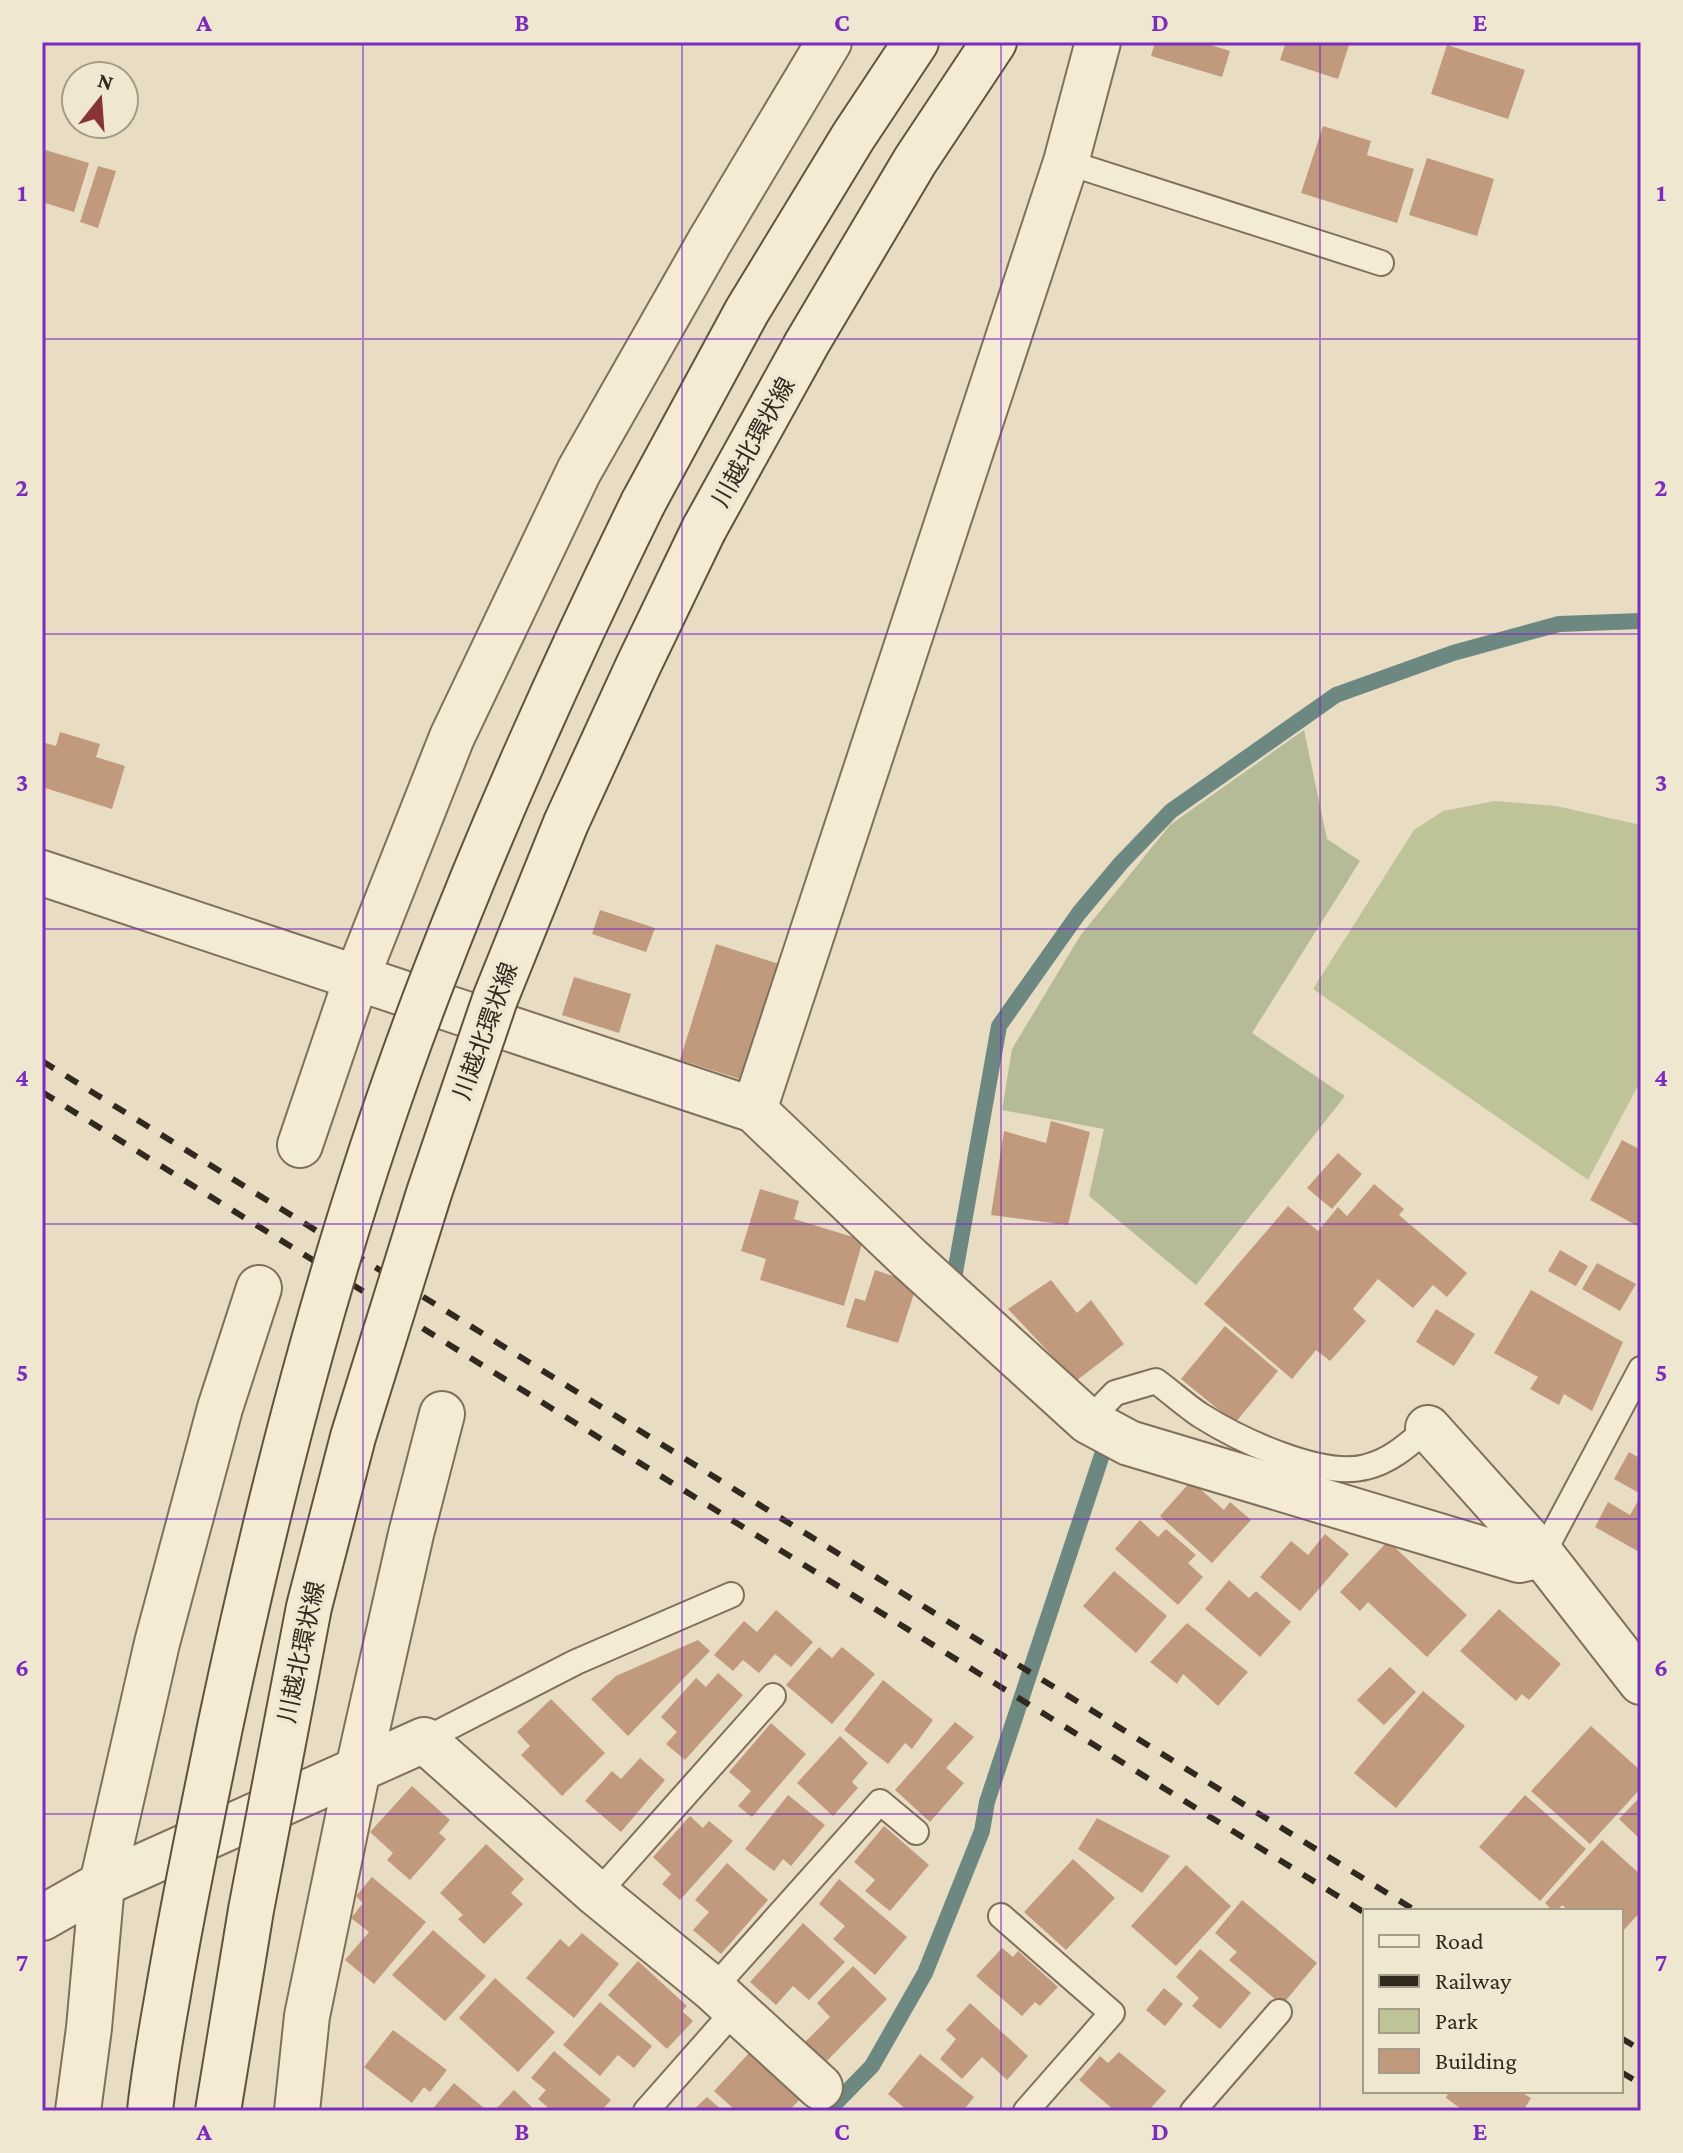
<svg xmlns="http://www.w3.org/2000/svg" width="1683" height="2153" viewBox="0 0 1683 2153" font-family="'Crimson Pro','Noto Sans JP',serif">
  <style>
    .green { fill: #bec498 }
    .cemetery { fill: #b5ba97 }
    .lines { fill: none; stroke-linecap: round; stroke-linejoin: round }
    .stream { stroke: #6d8881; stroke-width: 16 }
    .building { fill: #c19a7d }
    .lane-casing { stroke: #7f6f5c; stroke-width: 28 }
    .street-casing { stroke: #7f6f5c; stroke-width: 48 }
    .secondary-casing { stroke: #61513f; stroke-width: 48 }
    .lane { stroke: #f4ebd5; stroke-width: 24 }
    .street { stroke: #f4ebd5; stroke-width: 44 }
    .secondary { stroke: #f4ebd5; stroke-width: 44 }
    .rail { stroke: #31281e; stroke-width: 6; stroke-dasharray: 14 14; stroke-linecap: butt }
    .secondary-bridge-casing { stroke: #61513f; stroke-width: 48; stroke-linecap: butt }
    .secondary-bridge { stroke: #f4ebd5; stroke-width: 44 }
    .grid { fill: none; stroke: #7b2cbf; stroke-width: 2; stroke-opacity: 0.55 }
    .labels { text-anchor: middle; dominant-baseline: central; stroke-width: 7; stroke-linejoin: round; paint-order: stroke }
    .street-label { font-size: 24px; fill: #31281e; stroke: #f0e7d1 }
    .neatline { fill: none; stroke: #7b2cbf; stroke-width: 3 }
    .grid-label { font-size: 26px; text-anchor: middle; font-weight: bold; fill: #7b2cbf }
  </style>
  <rect width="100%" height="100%" fill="#e8ddc3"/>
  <path class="green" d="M 1495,801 L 1556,806 L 1641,825 L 1641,1080 L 1588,1180 L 1313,989 L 1414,830 L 1443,811 Z"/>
  <path class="cemetery" d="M 1304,730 L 1327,839 L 1360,861 L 1252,1033 L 1345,1096 L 1196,1285 L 1089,1196 L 1104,1129 L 1002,1110 L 1012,1049 L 1080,936 L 1170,825 Z"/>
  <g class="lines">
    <g class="stream">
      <path d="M 965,1288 L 954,1278 L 999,1026 L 1079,913 L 1121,863 L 1171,811 L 1336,695 L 1453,653 L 1559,624 L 1641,621"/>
      <path d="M 828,2111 L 872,2066 L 925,1973 L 982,1831 L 987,1802 L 1102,1455"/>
    </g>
  </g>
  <g class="building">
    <path d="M 1155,42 L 1201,42 L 1230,51 L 1222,77 L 1151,56 Z"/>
    <path d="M 1286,42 L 1350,42 L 1338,79 L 1280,60 Z"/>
    <path d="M 1447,45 L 1525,70 L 1508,119 L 1431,94 Z"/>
    <path d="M 1323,126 L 1371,141 L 1367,155 L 1414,169 L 1397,223 L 1301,193 Z"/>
    <path d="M 42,149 L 89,163 L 74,212 L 42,202 Z"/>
    <path d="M 1427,158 L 1494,179 L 1477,236 L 1409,215 Z"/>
    <path d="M 98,166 L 116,171 L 98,228 L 80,222 Z"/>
    <path d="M 60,732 L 100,744 L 96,757 L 125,766 L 112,809 L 42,787 L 42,742 L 56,746 Z"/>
    <path d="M 600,910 L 655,928 L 646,952 L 592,934 Z"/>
    <path d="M 716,944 L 779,964 L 743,1080 L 680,1060 Z"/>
    <path d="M 574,977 L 631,994 L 619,1033 L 562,1015 Z"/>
    <path d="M 1051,1121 L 1090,1132 L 1068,1225 L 991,1215 L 1004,1131 L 1046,1143 Z"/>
    <path d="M 1622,1140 L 1641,1150 L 1641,1228 L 1590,1200 Z"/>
    <path d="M 1338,1153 L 1362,1174 L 1332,1209 L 1307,1188 Z"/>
    <path d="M 1374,1184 L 1404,1209 L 1399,1215 L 1467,1273 L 1447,1297 L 1433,1285 L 1413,1308 L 1378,1279 L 1353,1309 L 1366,1321 L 1330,1361 L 1316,1350 L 1292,1379 L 1204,1304 L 1288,1206 L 1318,1231 L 1338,1207 L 1347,1216 Z"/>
    <path d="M 760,1189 L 799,1201 L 794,1219 L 863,1240 L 844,1306 L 760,1280 L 766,1259 L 741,1251 Z"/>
    <path d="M 1560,1250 L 1588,1266 L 1576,1286 L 1548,1271 Z"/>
    <path d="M 1597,1263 L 1636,1284 L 1620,1311 L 1582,1289 Z"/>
    <path d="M 875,1270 L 917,1284 L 898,1343 L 846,1327 L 855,1298 L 865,1301 Z"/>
    <path d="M 1051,1280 L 1077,1313 L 1091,1300 L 1124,1344 L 1076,1381 L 1008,1309 Z"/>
    <path d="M 1531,1290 L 1623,1342 L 1592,1411 L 1564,1394 L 1559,1405 L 1530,1389 L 1538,1377 L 1494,1353 Z"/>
    <path d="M 1436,1309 L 1475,1334 L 1454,1366 L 1416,1342 Z"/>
    <path d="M 1225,1326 L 1278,1371 L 1235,1423 L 1181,1379 Z"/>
    <path d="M 1629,1452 L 1641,1459 L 1641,1494 L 1614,1479 Z"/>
    <path d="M 1191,1481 L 1224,1510 L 1230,1502 L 1251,1520 L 1212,1563 L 1160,1516 Z"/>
    <path d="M 1641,1496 L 1641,1553 L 1595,1527 L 1608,1502 L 1630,1515 Z"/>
    <path d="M 1140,1520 L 1158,1537 L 1166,1529 L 1196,1555 L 1188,1563 L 1203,1577 L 1178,1605 L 1115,1549 Z"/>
    <path d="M 1325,1534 L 1349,1554 L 1300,1611 L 1260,1577 L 1291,1541 L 1308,1555 Z"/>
    <path d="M 1388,1541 L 1467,1615 L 1427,1657 L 1368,1602 L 1360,1611 L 1340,1592 Z"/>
    <path d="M 1114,1571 L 1167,1616 L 1136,1653 L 1083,1606 Z"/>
    <path d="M 1229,1580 L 1249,1598 L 1256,1591 L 1291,1622 L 1260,1657 L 1205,1609 Z"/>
    <path d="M 1499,1609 L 1561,1664 L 1529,1700 L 1522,1694 L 1516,1701 L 1460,1651 Z"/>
    <path d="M 776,1610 L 813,1642 L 791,1667 L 775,1654 L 759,1673 L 743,1660 L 733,1671 L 714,1655 L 744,1621 L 757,1632 Z"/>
    <path d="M 1187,1623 L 1248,1672 L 1218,1706 L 1183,1674 L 1177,1684 L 1150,1662 Z"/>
    <path d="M 698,1640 L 710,1651 L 628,1736 L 591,1699 L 616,1676 Z"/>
    <path d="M 819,1647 L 832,1658 L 842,1647 L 875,1674 L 832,1724 L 786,1685 Z"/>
    <path d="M 1390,1667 L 1416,1692 L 1384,1725 L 1357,1700 Z"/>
    <path d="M 718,1673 L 743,1695 L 685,1760 L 666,1744 L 677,1732 L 661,1717 L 696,1678 L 706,1687 Z"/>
    <path d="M 883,1680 L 933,1720 L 912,1749 L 905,1743 L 888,1764 L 844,1730 Z"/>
    <path d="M 1423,1691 L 1465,1726 L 1396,1808 L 1354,1773 Z"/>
    <path d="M 551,1699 L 605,1753 L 562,1796 L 521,1755 L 530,1746 L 517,1732 Z"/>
    <path d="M 955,1722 L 974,1737 L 946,1768 L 964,1783 L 930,1822 L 895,1790 Z"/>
    <path d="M 771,1723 L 806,1754 L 752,1817 L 738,1806 L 751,1791 L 729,1772 Z"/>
    <path d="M 1591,1726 L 1641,1771 L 1641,1788 L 1590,1844 L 1531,1791 Z"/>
    <path d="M 840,1736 L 868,1763 L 852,1782 L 858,1788 L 833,1816 L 797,1783 Z"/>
    <path d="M 640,1758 L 665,1780 L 621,1832 L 585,1801 L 612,1771 L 621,1779 Z"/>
    <path d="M 412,1786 L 450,1820 L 439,1833 L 446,1839 L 410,1880 L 387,1860 L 393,1853 L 370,1832 Z"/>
    <path d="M 788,1795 L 825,1825 L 791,1866 L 783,1859 L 774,1871 L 745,1849 Z"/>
    <path d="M 1525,1795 L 1586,1849 L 1540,1901 L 1479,1847 Z"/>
    <path d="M 1641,1796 L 1641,1840 L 1619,1819 Z"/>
    <path d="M 690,1816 L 703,1828 L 709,1821 L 733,1841 L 680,1900 L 662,1884 L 671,1874 L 653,1857 Z"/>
    <path d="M 1097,1818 L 1170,1856 L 1142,1893 L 1078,1849 Z"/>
    <path d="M 884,1826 L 929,1865 L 890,1911 L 865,1891 L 875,1880 L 854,1862 Z"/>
    <path d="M 1602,1840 L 1641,1875 L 1641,1911 L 1621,1933 L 1621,1911 L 1569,1911 L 1562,1905 L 1557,1911 L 1553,1911 L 1545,1903 Z"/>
    <path d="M 486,1844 L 524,1879 L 511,1893 L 523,1904 L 484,1944 L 458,1919 L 463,1915 L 440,1893 Z"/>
    <path d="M 1073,1859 L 1115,1898 L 1066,1950 L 1024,1912 Z"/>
    <path d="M 727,1863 L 768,1900 L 721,1954 L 693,1930 L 709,1912 L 695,1900 Z"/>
    <path d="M 1186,1865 L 1231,1906 L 1176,1966 L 1131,1926 Z"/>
    <path d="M 372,1877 L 426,1922 L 374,1984 L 345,1960 L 369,1932 L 351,1918 L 363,1903 L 356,1896 Z"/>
    <path d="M 839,1879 L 907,1937 L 875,1975 L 833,1939 L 845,1926 L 819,1904 Z"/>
    <path d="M 1242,1900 L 1317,1963 L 1282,2005 L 1229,1960 L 1237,1952 L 1215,1933 Z"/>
    <path d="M 803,1923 L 845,1962 L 809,2000 L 793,1986 L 776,2005 L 750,1982 Z"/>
    <path d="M 433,1930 L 486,1976 L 445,2021 L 392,1975 Z"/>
    <path d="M 582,1933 L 619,1964 L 574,2018 L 526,1978 L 560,1939 L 569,1947 Z"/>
    <path d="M 1002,1948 L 1013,1957 L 1018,1951 L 1058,1987 L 1040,2006 L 1035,2002 L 1022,2016 L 976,1976 Z"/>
    <path d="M 1200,1949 L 1251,1993 L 1220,2029 L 1192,2006 L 1199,1998 L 1176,1977 Z"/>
    <path d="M 638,1961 L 687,2006 L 682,2011 L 693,2021 L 667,2049 L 608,1995 Z"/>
    <path d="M 853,1966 L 887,1999 L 825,2063 L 804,2043 L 830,2017 L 817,2003 Z"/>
    <path d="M 495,1978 L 555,2032 L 518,2072 L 459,2018 Z"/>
    <path d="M 1164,1988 L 1183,2004 L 1165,2026 L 1146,2010 Z"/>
    <path d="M 600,2002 L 652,2046 L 634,2068 L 618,2055 L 600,2076 L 563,2045 Z"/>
    <path d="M 970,2003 L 1028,2056 L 1007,2080 L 982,2057 L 962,2079 L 940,2059 L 956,2039 L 946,2030 Z"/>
    <path d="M 393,2030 L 447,2070 L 430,2092 L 424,2087 L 412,2103 L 364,2067 Z"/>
    <path d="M 554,2051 L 611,2100 L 601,2111 L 552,2111 L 538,2099 L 546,2090 L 531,2078 Z"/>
    <path d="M 750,2052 L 800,2099 L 789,2111 L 736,2111 L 714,2091 Z"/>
    <path d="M 1119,2052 L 1166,2091 L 1148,2111 L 1115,2111 L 1079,2080 L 1100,2056 L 1108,2063 Z"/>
    <path d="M 920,2054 L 974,2097 L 963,2111 L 908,2111 L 888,2094 Z"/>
    <path d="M 454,2083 L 485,2109 L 484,2111 L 431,2111 Z"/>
    <path d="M 514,2090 L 536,2111 L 494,2111 Z"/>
    <path d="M 1449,2091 L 1519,2091 L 1531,2098 L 1523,2111 L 1464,2111 L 1446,2098 Z"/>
    <path d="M 707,2097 L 723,2111 L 692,2111 Z"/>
  </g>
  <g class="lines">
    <defs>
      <g id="lane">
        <path d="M 1066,162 L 1381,263"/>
        <path d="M 1088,1421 L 1115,1393 L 1156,1381 C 1171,1392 1185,1405 1200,1415 C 1238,1439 1321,1479 1366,1467 C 1391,1461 1409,1444 1428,1428"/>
        <path d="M 1542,1555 L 1641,1369"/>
        <path d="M 424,1740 L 576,1662 L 731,1595"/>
        <path d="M 597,1894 L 773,1696"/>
        <path d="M 1001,1916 L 1112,2013 L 1026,2111"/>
        <path d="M 713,1989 L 880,1802 L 916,1832"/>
        <path d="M 646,2111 L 735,2010"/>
        <path d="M 1193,2111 L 1279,2012"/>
      </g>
      <g id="street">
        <path d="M 42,873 L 754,1110 L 910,1259 L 1088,1421 L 1129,1443 L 1519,1560 L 1542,1555"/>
        <path d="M 754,1110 L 1066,162 L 1098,42"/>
        <path d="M 300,1145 L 357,977 L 452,737 L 579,471 L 710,241 L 829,42"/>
        <path d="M 1428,1428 L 1542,1555 L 1641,1682"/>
        <path d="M 42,1918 L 102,1884 L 424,1740 L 597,1894 L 713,1989 L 820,2087"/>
        <path d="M 78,2111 L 89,2028 L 102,1884 L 157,1643 L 220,1408 L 259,1288"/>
        <path d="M 297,2111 L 307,2016 L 358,1769 L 411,1534 L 442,1414"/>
      </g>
      <g id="secondary">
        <path d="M 643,503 L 747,311 L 853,137 L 916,42"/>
        <path d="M 704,529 L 807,343 L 915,161 L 994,42"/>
      </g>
    </defs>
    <use href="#lane" class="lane-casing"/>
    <use href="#street" class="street-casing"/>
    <use href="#secondary" class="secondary-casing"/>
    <use href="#lane" class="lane"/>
    <use href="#street" class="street"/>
    <use href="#secondary" class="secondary"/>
    <g class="rail">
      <path d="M 42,1061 L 1416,1911"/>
      <path d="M 42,1092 L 1365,1913"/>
      <path d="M 1621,2038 L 1641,2050"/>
      <path d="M 1621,2072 L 1641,2084"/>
    </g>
    <defs>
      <g id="secondary-bridge">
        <path d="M 150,2111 C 154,2072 161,2033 168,1994 C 183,1904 202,1816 220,1727 C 274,1473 340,1219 434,976 C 496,815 567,658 643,503"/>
        <path d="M 218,2111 L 251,1910 L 309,1607 L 353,1437 L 429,1193 L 495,999 L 566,823 L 639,664 L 704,529"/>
      </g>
    </defs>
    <use href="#secondary-bridge" class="secondary-bridge-casing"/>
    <use href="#secondary-bridge" class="secondary-bridge"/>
  </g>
  <path class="grid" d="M 363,42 L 363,2111M 682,42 L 682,2111M 1001,42 L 1001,2111M 1320,42 L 1320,2111M 42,339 L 1641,339M 42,634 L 1641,634M 42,929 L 1641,929M 42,1224 L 1641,1224M 42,1519 L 1641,1519M 42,1814 L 1641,1814"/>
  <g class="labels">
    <g class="street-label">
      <text transform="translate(753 442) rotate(-61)">川越北環状線</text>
      <text transform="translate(485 1031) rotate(-70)">川越北環状線</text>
      <text transform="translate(301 1652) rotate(-78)">川越北環状線</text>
    </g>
  </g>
  <rect width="1683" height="2153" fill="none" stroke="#f0e7d1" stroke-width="88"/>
  <rect x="1363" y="1909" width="260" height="184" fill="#f0e7d1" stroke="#a49b89" stroke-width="2"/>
  <rect x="1379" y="1935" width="40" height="12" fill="#f4ebd5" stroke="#a49b89" stroke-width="2"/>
  <text x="1435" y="1949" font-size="24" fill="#31281e">Road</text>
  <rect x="1379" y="1975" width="40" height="12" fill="#31281e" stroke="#a49b89" stroke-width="2"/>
  <text x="1435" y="1989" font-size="24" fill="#31281e">Railway</text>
  <rect x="1379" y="2009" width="40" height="24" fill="#bec498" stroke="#a49b89" stroke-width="2"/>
  <text x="1435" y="2029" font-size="24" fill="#31281e">Park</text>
  <rect x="1379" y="2049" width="40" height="24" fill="#c19a7d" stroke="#a49b89" stroke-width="2"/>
  <text x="1435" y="2069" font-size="24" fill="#31281e">Building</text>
  <g transform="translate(100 100) rotate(17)"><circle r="38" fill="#f0e7d1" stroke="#a49b89" stroke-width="2"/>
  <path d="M0-6L14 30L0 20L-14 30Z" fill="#873434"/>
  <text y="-12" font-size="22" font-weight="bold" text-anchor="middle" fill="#31281e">N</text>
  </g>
  <rect x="44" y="44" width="1595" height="2065" class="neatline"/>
  <g class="grid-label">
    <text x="204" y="31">A</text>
    <text x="522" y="31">B</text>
    <text x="842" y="31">C</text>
    <text x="1160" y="31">D</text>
    <text x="1480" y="31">E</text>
    <text x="22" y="201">1</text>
    <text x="1661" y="201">1</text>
    <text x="22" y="496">2</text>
    <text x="1661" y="496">2</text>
    <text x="22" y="791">3</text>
    <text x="1661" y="791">3</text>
    <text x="22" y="1086">4</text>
    <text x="1661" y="1086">4</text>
    <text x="22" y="1381">5</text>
    <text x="1661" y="1381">5</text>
    <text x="22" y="1676">6</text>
    <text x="1661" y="1676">6</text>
    <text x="22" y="1971">7</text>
    <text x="1661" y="1971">7</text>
    <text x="204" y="2140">A</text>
    <text x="522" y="2140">B</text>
    <text x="842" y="2140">C</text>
    <text x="1160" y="2140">D</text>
    <text x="1480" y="2140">E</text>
  </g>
</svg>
